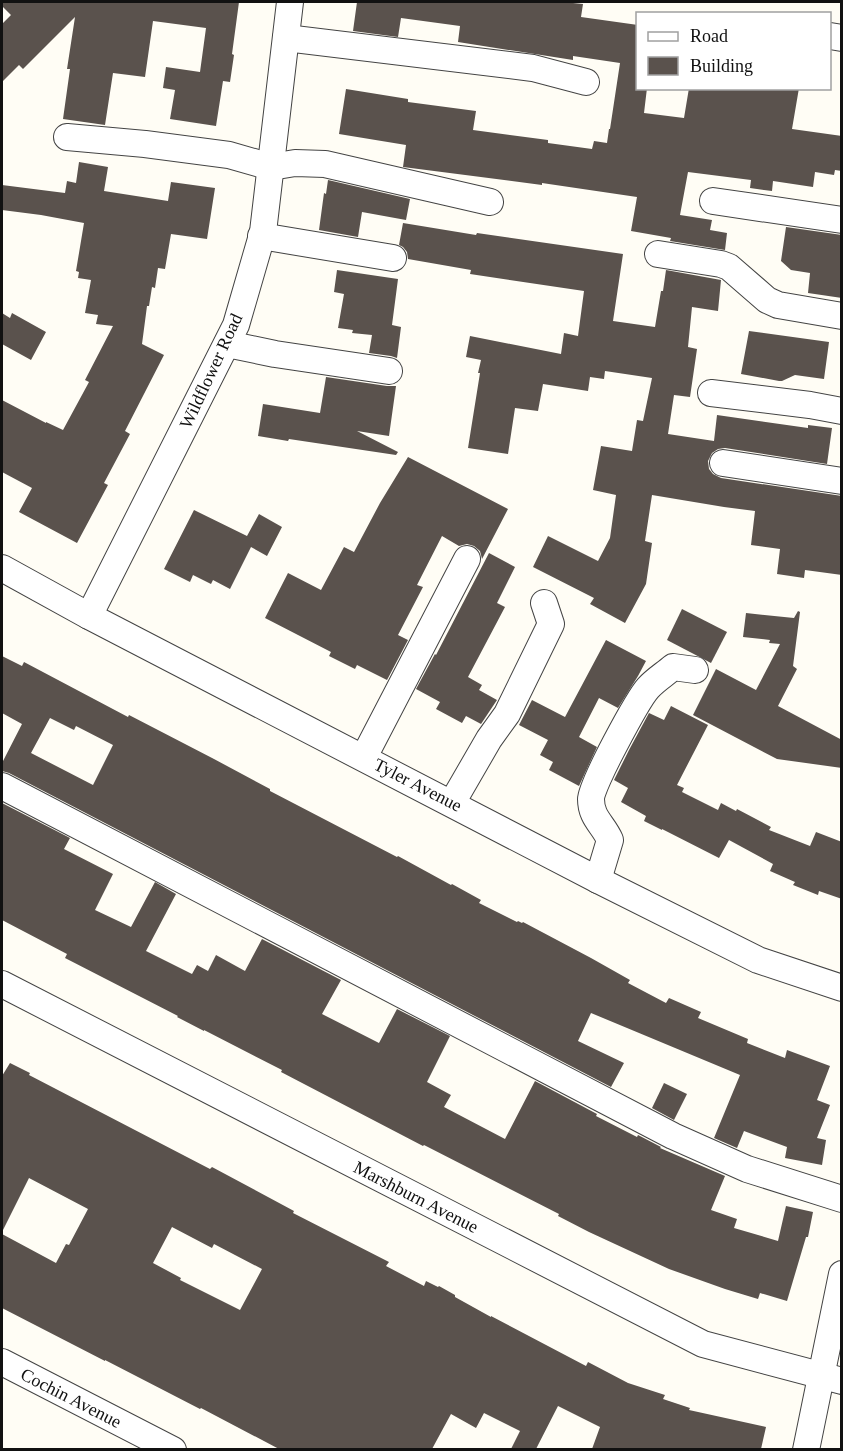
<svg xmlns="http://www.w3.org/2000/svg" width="843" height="1451" viewBox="0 0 843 1451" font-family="Georgia,serif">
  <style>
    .building { fill: #5a524d; fill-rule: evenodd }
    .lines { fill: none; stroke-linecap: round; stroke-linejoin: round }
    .minor-casing { stroke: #444; stroke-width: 28 }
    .minor { stroke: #fff; stroke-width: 26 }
    .labels { text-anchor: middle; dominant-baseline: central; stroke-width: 6; stroke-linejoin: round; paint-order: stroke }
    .street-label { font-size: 18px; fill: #111; stroke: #fff }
  </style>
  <rect width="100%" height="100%" fill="#fffdf5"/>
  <g class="building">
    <path d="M 2,2 L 239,2 L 232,54 L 234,55 L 230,82 L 223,81 L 216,126 L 170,119 L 175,90 L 163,88 L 166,67 L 200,72 L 206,28 L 153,21 L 145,77 L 113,73 L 105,125 L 63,119 L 70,69 L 67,69 L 75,17 L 23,69 L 19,65 L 2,82 L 2,24 L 11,15 L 2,6 Z"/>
    <path d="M 357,2 L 563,2 L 583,4 L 581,17 L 638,25 L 638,88 L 647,88 L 644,113 L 684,118 L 689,88 L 799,88 L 792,129 L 842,136 L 842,171 L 835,170 L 834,175 L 815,172 L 813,187 L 773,181 L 772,191 L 750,188 L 751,180 L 688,172 L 680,215 L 712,220 L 710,230 L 727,233 L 725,250 L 670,241 L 671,238 L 631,231 L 637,197 L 542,183 L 542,185 L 403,167 L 406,145 L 339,134 L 346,89 L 408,99 L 408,102 L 476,111 L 473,130 L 548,140 L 548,143 L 592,149 L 594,141 L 607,143 L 609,129 L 610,129 L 620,63 L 573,56 L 573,60 L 458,42 L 460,26 L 401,18 L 398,37 L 353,31 Z"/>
    <path d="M 79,162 L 108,167 L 104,191 L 168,201 L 171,182 L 215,188 L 207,239 L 171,234 L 165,269 L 158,268 L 155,288 L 152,287 L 149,306 L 147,306 L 142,344 L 164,355 L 125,431 L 130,434 L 104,483 L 108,485 L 77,543 L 19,512 L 32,488 L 2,472 L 2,400 L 46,423 L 46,422 L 63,430 L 89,382 L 85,380 L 113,326 L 96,324 L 98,315 L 85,313 L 91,280 L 78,278 L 79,272 L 76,271 L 84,223 L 41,215 L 2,210 L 2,185 L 65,193 L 67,181 L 76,183 Z"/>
    <path d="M 328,180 L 410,199 L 406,220 L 362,212 L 358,237 L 319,230 L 324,193 L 326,194 Z"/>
    <path d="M 403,223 L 476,235 L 477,233 L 623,254 L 613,321 L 655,327 L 661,291 L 663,291 L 666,270 L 721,280 L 718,311 L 692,307 L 688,347 L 697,349 L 690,397 L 674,395 L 668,434 L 714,441 L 717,415 L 808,428 L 808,425 L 832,428 L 827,464 L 725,448 L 718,449 L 712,453 L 708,461 L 709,469 L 713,474 L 721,478 L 842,496 L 842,575 L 805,570 L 804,578 L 777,574 L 780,549 L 751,545 L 755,511 L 724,507 L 652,495 L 645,541 L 652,543 L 646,584 L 625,623 L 590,604 L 594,598 L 533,567 L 548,536 L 598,561 L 610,538 L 616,495 L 593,490 L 601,446 L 632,451 L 637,420 L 643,421 L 652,378 L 605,371 L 604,379 L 590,377 L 588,391 L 543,384 L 538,411 L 515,408 L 508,454 L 468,448 L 480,373 L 478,373 L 481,360 L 466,357 L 470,336 L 561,354 L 564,333 L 578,336 L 584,291 L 470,274 L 471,270 L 408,259 L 407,252 L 403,247 L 399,245 Z"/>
    <path d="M 786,227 L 842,235 L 842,298 L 808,293 L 810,273 L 791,270 L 781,261 Z"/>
    <path d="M 337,270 L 398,279 L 392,325 L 401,327 L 397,358 L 391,356 L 369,353 L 372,335 L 352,333 L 353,330 L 338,328 L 344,294 L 334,292 Z"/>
    <path d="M 2,313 L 10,318 L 12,313 L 46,332 L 31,360 L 2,344 Z"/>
    <path d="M 749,331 L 829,342 L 824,379 L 795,375 L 782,381 L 779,381 L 741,374 Z"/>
    <path d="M 326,377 L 387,386 L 396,386 L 389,436 L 357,431 L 398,452 L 396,455 L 289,439 L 288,441 L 258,436 L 263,404 L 320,413 Z"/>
    <path d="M 408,457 L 508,509 L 482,559 L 480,551 L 474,546 L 467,544 L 459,546 L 442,536 L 417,585 L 423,587 L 398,635 L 408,640 L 387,680 L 357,665 L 355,669 L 329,656 L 331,652 L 265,618 L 288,573 L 321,590 L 344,547 L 354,552 L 380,503 Z"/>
    <path d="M 194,510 L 247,536 L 259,514 L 282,527 L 267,556 L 251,547 L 230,589 L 213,580 L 211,584 L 193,575 L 190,582 L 164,569 Z"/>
    <path d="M 489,553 L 515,567 L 497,603 L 505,607 L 468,677 L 482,685 L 479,690 L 497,700 L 481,724 L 466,716 L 462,723 L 436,709 L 440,702 L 416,689 L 435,654 L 436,655 Z"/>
    <path d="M 682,609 L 727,632 L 711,663 L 667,640 Z"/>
    <path d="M 798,611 L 800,612 L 793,666 L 797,669 L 778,706 L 842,740 L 842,768 L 777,759 L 693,715 L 716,669 L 756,690 L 780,644 L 769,643 L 770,640 L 743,637 L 746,613 L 794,618 Z"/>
    <path d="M 606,640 L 646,661 L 638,676 L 618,708 L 599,698 L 579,737 L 597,747 L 579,786 L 549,770 L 553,762 L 540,755 L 548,740 L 519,725 L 532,700 L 565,717 Z"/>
    <path d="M 2,656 L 22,666 L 24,662 L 128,717 L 129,715 L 214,759 L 270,789 L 270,791 L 397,857 L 398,856 L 451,885 L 452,884 L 481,900 L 479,903 L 517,922 L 518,921 L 522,923 L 523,922 L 591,958 L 630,980 L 628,983 L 666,1003 L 669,998 L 701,1012 L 698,1018 L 748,1039 L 747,1043 L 785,1058 L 787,1050 L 830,1066 L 817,1100 L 830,1105 L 817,1138 L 826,1140 L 822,1165 L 785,1158 L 787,1147 L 744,1131 L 737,1148 L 714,1138 L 740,1075 L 591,1013 L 578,1041 L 624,1063 L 611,1087 L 9,773 L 2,771 L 2,763 L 22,724 L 2,713 ZM 50,718 L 74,730 L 76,726 L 113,745 L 93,785 L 31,753 Z"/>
    <path d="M 671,706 L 708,725 L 677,785 L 684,788 L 682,792 L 718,810 L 721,803 L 736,811 L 737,809 L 771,827 L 769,830 L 810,846 L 816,832 L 842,842 L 842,899 L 819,891 L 818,895 L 793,885 L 795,882 L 770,871 L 773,864 L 729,840 L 719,858 L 662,829 L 662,830 L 644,821 L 646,816 L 621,802 L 628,788 L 614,780 L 629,750 L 649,713 L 664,720 Z"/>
    <path d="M 2,803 L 70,838 L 64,849 L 113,874 L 95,910 L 131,927 L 155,882 L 176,894 L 146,951 L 192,974 L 197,965 L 208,971 L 216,955 L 245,971 L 262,939 L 341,980 L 322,1014 L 379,1043 L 397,1009 L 450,1036 L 427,1082 L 451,1095 L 444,1107 L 505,1139 L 535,1081 L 597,1114 L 596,1116 L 637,1137 L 638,1135 L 661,1147 L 660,1148 L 725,1176 L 711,1210 L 737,1219 L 734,1228 L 778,1241 L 786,1206 L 813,1212 L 808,1237 L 806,1237 L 787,1301 L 760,1293 L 758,1299 L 725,1289 L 669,1269 L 589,1232 L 558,1216 L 559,1214 L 424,1145 L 423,1146 L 281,1072 L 282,1070 L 204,1030 L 204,1031 L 177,1017 L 178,1016 L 65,958 L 67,954 L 2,920 Z"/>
    <path d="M 10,1063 L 30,1073 L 29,1075 L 210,1169 L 212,1167 L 294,1211 L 293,1213 L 389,1262 L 386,1266 L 424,1286 L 426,1281 L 438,1287 L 439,1286 L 455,1295 L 455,1297 L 491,1317 L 491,1316 L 586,1366 L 588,1362 L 628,1383 L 665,1395 L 663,1399 L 690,1408 L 689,1410 L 766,1427 L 761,1449 L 592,1449 L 600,1427 L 558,1406 L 536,1449 L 511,1449 L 520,1431 L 484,1413 L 476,1428 L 451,1414 L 432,1449 L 279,1449 L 201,1408 L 200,1409 L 105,1360 L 105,1361 L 2,1308 L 2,1234 L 56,1263 L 66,1244 L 69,1245 L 88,1209 L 29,1178 L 2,1232 L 2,1076 ZM 172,1227 L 212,1248 L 214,1244 L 262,1269 L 240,1310 L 180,1280 L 181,1278 L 153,1263 Z"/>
    <path d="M 664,1083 L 687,1094 L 674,1120 L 652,1108 Z"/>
  </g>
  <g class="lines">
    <defs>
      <g id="minor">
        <path d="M 830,36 L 842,38"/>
        <path d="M 286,38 L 533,68 L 586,82"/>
        <path d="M 67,137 L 145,144 L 229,155 L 271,167 L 295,163 L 325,164 L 490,202"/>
        <path d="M 713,201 L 842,220"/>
        <path d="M 261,236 L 393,258"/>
        <path d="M 658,254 L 721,264 L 729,267 L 767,300 L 778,305 L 842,316"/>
        <path d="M 227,344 L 275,354 L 389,371"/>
        <path d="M 711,393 L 810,405 L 842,411"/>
        <path d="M 723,463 L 842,481"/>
        <path d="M 2,568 L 89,616 L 598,880 L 758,960 L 842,988"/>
        <path d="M 89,616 L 236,325 L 263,232 L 290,2"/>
        <path d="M 364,757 L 467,559"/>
        <path d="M 2,786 L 673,1136 L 747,1169 L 842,1199"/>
        <path d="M 452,803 L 489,739 L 507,714 L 551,624 L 544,603"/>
        <path d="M 598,880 L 610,840 C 603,824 591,818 591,799 C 590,787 638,699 648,688 C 655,680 665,674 673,667 L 695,670"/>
        <path d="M 2,984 L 703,1344 L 842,1381"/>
        <path d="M 2,1362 L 173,1450"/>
        <path d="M 806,1450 L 842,1274"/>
      </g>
    </defs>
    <use href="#minor" class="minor-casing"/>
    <use href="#minor" class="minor"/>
  </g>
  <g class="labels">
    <g class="street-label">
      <text transform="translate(211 371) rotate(-65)">Wildflower Road</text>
      <text transform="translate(418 785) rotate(27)">Tyler Avenue</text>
      <text transform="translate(416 1197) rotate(27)">Marshburn Avenue</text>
      <text transform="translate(71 1398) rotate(27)">Cochin Avenue</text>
    </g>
  </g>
  <rect width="843" height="1451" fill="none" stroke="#111111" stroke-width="6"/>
  <rect x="636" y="12" width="195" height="78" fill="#ffffff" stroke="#a0a0a0" stroke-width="1.5"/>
  <rect x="648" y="32" width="30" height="9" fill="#ffffff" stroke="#a0a0a0" stroke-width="1.5"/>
  <text x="690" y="42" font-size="18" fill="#111111">Road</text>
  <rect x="648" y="57" width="30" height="18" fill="#5a524d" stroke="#a0a0a0" stroke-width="1.5"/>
  <text x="690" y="72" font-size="18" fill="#111111">Building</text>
</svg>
